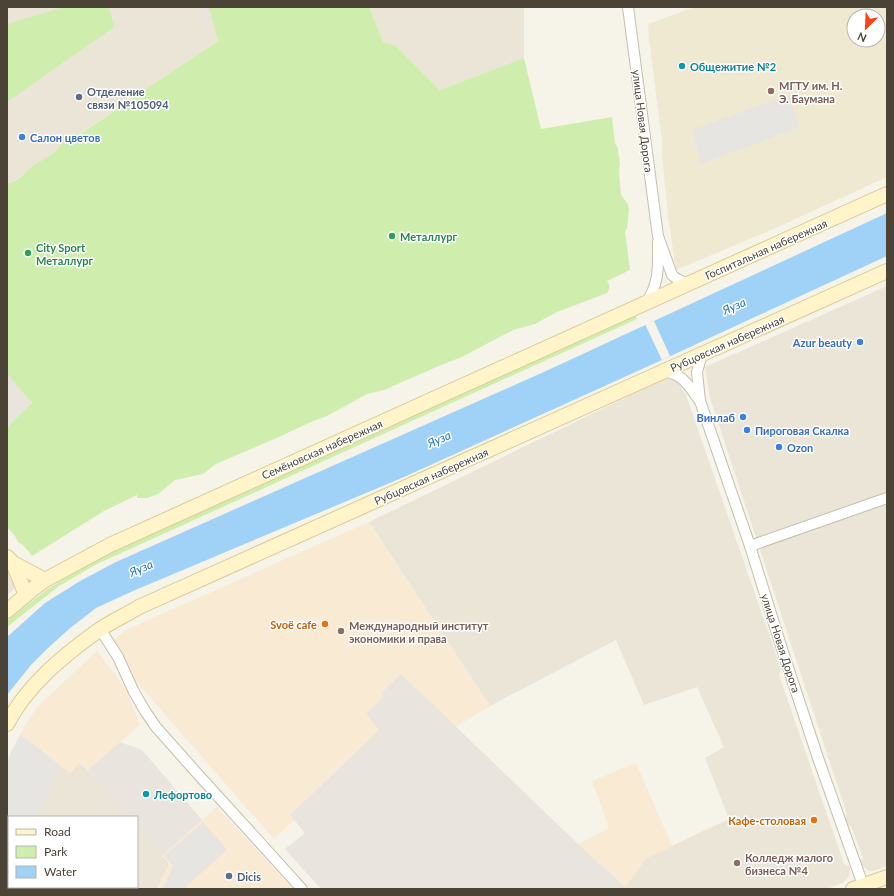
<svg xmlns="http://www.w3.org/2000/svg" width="894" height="896" viewBox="0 0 894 896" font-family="Lato,sans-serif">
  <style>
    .residential { fill: #ebe5d7 }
    .commercial { fill: #f9ead3 }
    .industrial { fill: #e9e4de }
    .education { fill: #f0e9d2; fill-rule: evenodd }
    .green { fill: #cfeeae }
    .parking { fill: #e7e5e1 }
    .water { fill: #a0d2f8 }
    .pier { fill: #f6f3e9 }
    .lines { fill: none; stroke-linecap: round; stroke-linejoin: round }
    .street-casing { stroke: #c6bead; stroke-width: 12 }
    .secondary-casing { stroke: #dbca94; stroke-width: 16 }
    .street { stroke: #fff; stroke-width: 10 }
    .secondary { stroke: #fff4ca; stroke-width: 14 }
    .culture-dot { fill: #0f9aa8; stroke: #fff; stroke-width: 1.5 }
    .education-dot { fill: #8d6e63; stroke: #fff; stroke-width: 1.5 }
    .service-dot { fill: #5c6f8a; stroke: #fff; stroke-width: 1.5 }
    .shop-dot { fill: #3f7fe0; stroke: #fff; stroke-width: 1.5 }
    .leisure-dot { fill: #2e9e5b; stroke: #fff; stroke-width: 1.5 }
    .food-dot { fill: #e8710a; stroke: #fff; stroke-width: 1.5 }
    .labels { text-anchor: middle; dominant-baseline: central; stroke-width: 3; stroke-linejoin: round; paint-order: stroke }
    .culture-label { font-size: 11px; font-weight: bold; fill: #0d838f; stroke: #fff; text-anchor: start }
    .education-label { font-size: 11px; font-weight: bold; fill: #785e54; stroke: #fff; text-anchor: start }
    .service-label { font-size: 11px; font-weight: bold; fill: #4e5e75; stroke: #fff; text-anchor: start }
    .street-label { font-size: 11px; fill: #4b4336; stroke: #fff }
    .shop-label { font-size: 11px; font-weight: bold; fill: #366cbe; stroke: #fff; text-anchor: start }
    .leisure-label { font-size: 11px; font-weight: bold; fill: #27864d; stroke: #fff; text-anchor: start }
    .food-label { font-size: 11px; font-weight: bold; fill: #c56008; stroke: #fff; text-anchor: end }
    .water-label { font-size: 12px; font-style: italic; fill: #2276bb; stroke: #fff }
  </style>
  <rect width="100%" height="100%" fill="#f6f3e9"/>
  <g class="residential">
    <path d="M 7,7 L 209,7 L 219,40 L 78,135 L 7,186 Z"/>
    <path d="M 369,7 L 524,7 L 524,58 L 440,90 L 396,46 L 383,43 Z"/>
    <path d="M 887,286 L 887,866 L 873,871 L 869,871 L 863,866 L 860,862 L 863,858 L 851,826 L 846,825 L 844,819 L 847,814 L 710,398 L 705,367 Z"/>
    <path d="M 666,378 L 676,380 L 686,395 L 781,669 L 779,675 L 844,864 L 849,866 L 850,869 L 849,876 L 844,882 L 827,889 L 625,889 L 625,887 L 646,858 L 729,819 L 705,758 L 724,747 L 697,687 L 644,705 L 616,640 L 490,706 L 369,522 Z"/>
    <path d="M 7,571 L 16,581 L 14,589 L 7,596 Z"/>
    <path d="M 79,763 L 88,770 L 129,817 L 36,817 L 60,765 L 70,773 Z"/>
    <path d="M 137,827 L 169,864 L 157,889 L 7,889 L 7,841 L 9,841 L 9,887 L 137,887 Z"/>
  </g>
  <g class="commercial">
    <path d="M 369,522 L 490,706 L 455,727 L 401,674 L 383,697 L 366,714 L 379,730 L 290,815 L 294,820 L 274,839 L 135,680 L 112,641 L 126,630 Z"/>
    <path d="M 97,651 L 126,690 L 140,725 L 120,742 L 88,770 L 79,763 L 70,773 L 34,745 L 20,735 L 27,722 L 39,705 Z"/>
    <path d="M 636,763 L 672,846 L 646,858 L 625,887 L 578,844 L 609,828 L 592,781 Z"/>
    <path d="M 217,807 L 293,889 L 157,889 L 169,864 L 162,856 Z"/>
  </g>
  <g class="industrial">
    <path d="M 199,7 L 209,7 L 213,20 L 203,22 Z"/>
    <path d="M 7,374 L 32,403 L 7,427 Z"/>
    <path d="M 401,674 L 578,844 L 625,887 L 625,889 L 321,889 L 285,849 L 305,833 L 290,815 L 379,730 L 366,714 L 383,697 L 381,693 Z"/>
    <path d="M 120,742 L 142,750 L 202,820 L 162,856 L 137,827 L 137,817 L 129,817 L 88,770 Z"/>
  </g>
  <path class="education" d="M 695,7 L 887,7 L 887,177 L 778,227 L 676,270 L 668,217 L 662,155 L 662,141 L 649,40 L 648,24 ZM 854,16 L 878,16 L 878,40 L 854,40 Z"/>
  <g class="green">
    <path d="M 64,7 L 109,7 L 114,27 L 7,102 L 7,24 Z"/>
    <path d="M 209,7 L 369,7 L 383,42 L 396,46 L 440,90 L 524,58 L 541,129 L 612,117 L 615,143 L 618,148 L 619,158 L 620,164 L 619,173 L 621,195 L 628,204 L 629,209 L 627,229 L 625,231 L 630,270 L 607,281 C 610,285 610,288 607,293 L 557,312 L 535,324 L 513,330 L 462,357 L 441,365 L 384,390 L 367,394 L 327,416 L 311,422 L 281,436 L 216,464 L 203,474 L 175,480 L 158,494 L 147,498 L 137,498 L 137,495 L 104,511 L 32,556 L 23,545 L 18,542 L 15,536 L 7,527 L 7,427 L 32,403 L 7,374 L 7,184 C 15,182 24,175 30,168 L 55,152 L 64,141 L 69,142 L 143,91 L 218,41 Z"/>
    <path d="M 636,315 L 637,319 L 97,564 L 59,586 L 7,627 L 7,621 L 46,590 L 93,561 L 363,438 Z"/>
  </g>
  <g class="parking">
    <path d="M 788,95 L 800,127 L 701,164 L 692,130 Z"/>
    <path d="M 20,735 L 34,745 L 60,765 L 36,817 L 9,817 L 9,841 L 7,841 L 7,763 L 11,752 Z"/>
    <path d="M 203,822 L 227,850 L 183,889 L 162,889 L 173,866 L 164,856 Z"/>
  </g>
  <path class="water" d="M 887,213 L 887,256 L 662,360 L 404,477 L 133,591 L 96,608 L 69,629 L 48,648 L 31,665 L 7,695 L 7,637 L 45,603 L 80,581 L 116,562 L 546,371 Z"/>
  <path class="pier" d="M 654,321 L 670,356 L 662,360 L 645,324 Z"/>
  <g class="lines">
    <defs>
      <g id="street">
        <path d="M 628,7 L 656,221 L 658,236 L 672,275 C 678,281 683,282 691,283"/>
        <path d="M 646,303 C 660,282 658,266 658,242"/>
        <path d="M 702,354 L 697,372 L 700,401 L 750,546 L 782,649 L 818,758 L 863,885"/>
        <path d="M 664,371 C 685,375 688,386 700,401"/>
        <path d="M 750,546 L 887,498"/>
        <path d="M 100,629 L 118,657 L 134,692 L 145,711 L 156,727 L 195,771 L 302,889"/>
      </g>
      <g id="secondary">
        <path d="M 7,557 L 13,563 L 26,595"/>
        <path d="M 13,563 L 45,580"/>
        <path d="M 7,611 L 34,588 L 45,580 L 110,545 L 887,194"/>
        <path d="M 7,724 C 27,685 64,655 99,630 C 112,621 126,615 139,607 L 887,271"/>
        <path d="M 853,889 L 887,877"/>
      </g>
    </defs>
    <use href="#street" class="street-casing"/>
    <use href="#secondary" class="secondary-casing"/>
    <use href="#street" class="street"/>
    <use href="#secondary" class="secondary"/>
  </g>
  <g class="culture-dot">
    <circle cx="682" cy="66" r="4"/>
    <circle cx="146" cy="794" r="4"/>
  </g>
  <g class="education-dot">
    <circle cx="771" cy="91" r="4"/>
    <circle cx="341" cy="631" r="4"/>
    <circle cx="737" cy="863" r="4"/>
  </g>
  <g class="service-dot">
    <circle cx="79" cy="97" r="4"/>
    <circle cx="229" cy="876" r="4"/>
  </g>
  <g class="shop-dot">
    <circle cx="22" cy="137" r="4"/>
    <circle cx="860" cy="342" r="4"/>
    <circle cx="743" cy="417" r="4"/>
    <circle cx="747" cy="430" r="4"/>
    <circle cx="779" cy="447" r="4"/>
  </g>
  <g class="leisure-dot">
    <circle cx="392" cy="236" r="4"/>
    <circle cx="28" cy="253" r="4"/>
  </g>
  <g class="food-dot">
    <circle cx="325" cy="624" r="4"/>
    <circle cx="814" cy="820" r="4"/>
  </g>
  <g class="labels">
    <g class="culture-label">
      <text x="690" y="66">Общежитие №2</text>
      <text x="154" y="794">Лефортово</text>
    </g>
    <g class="education-label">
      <text x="779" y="85">МГТУ им. Н.<tspan x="779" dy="13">Э. Баумана</tspan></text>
      <text x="349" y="625">Международный институт<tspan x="349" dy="13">экономики и права</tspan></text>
      <text x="745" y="857">Колледж малого<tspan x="745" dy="13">бизнеса №4</tspan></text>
    </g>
    <g class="service-label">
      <text x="87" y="91">Отделение<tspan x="87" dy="13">связи №105094</tspan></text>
      <text x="237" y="876">Dicis</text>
    </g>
    <g class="street-label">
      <text transform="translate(643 121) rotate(83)">улица Новая Дорога</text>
      <text transform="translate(766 249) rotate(-24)">Госпитальная набережная</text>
      <text transform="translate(727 343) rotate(-24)">Рубцовская набережная</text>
      <text transform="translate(322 449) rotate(-24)">Семёновская набережная</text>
      <text transform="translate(431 476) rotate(-24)">Рубцовская набережная</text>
      <text transform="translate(781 643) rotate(72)">улица Новая Дорога</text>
    </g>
    <g class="shop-label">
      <text x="30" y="137">Салон цветов</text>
      <text x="852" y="342" text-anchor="end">Azur beauty</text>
      <text x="735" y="417" text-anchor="end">Винлаб</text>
      <text x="755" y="430">Пироговая Скалка</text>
      <text x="787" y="447">Ozon</text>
    </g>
    <g class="leisure-label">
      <text x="400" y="236">Металлург</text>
      <text x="36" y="247">City Sport<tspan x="36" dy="13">Металлург</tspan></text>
    </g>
    <g class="food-label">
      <text x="317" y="624">Svoё cafe</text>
      <text x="806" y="820">Кафе-столовая</text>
    </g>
    <g class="water-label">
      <text transform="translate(734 306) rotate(-24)">Яуза</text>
      <text transform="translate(439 439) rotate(-24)">Яуза</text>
      <text transform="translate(141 568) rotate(-23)">Яуза</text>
    </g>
  </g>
  <rect width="894" height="896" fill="none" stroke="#4b4336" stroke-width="16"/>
  <rect x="8" y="816" width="130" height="72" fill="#ffffff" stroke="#b7b4af"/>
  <rect x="16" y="829" width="20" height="6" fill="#fff4ca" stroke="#b7b4af"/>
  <text x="44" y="836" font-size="12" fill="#4b4336">Road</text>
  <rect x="16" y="846" width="20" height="12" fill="#cfeeae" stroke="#b7b4af"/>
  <text x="44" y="856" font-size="12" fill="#4b4336">Park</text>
  <rect x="16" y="866" width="20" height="12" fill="#a0d2f8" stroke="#b7b4af"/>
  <text x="44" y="876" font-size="12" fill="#4b4336">Water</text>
  <g transform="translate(866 28) rotate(204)"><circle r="19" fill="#ffffff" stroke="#b7b4af"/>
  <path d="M0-3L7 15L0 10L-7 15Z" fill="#ff4117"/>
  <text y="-6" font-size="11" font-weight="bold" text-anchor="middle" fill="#4b4336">N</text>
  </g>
</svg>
